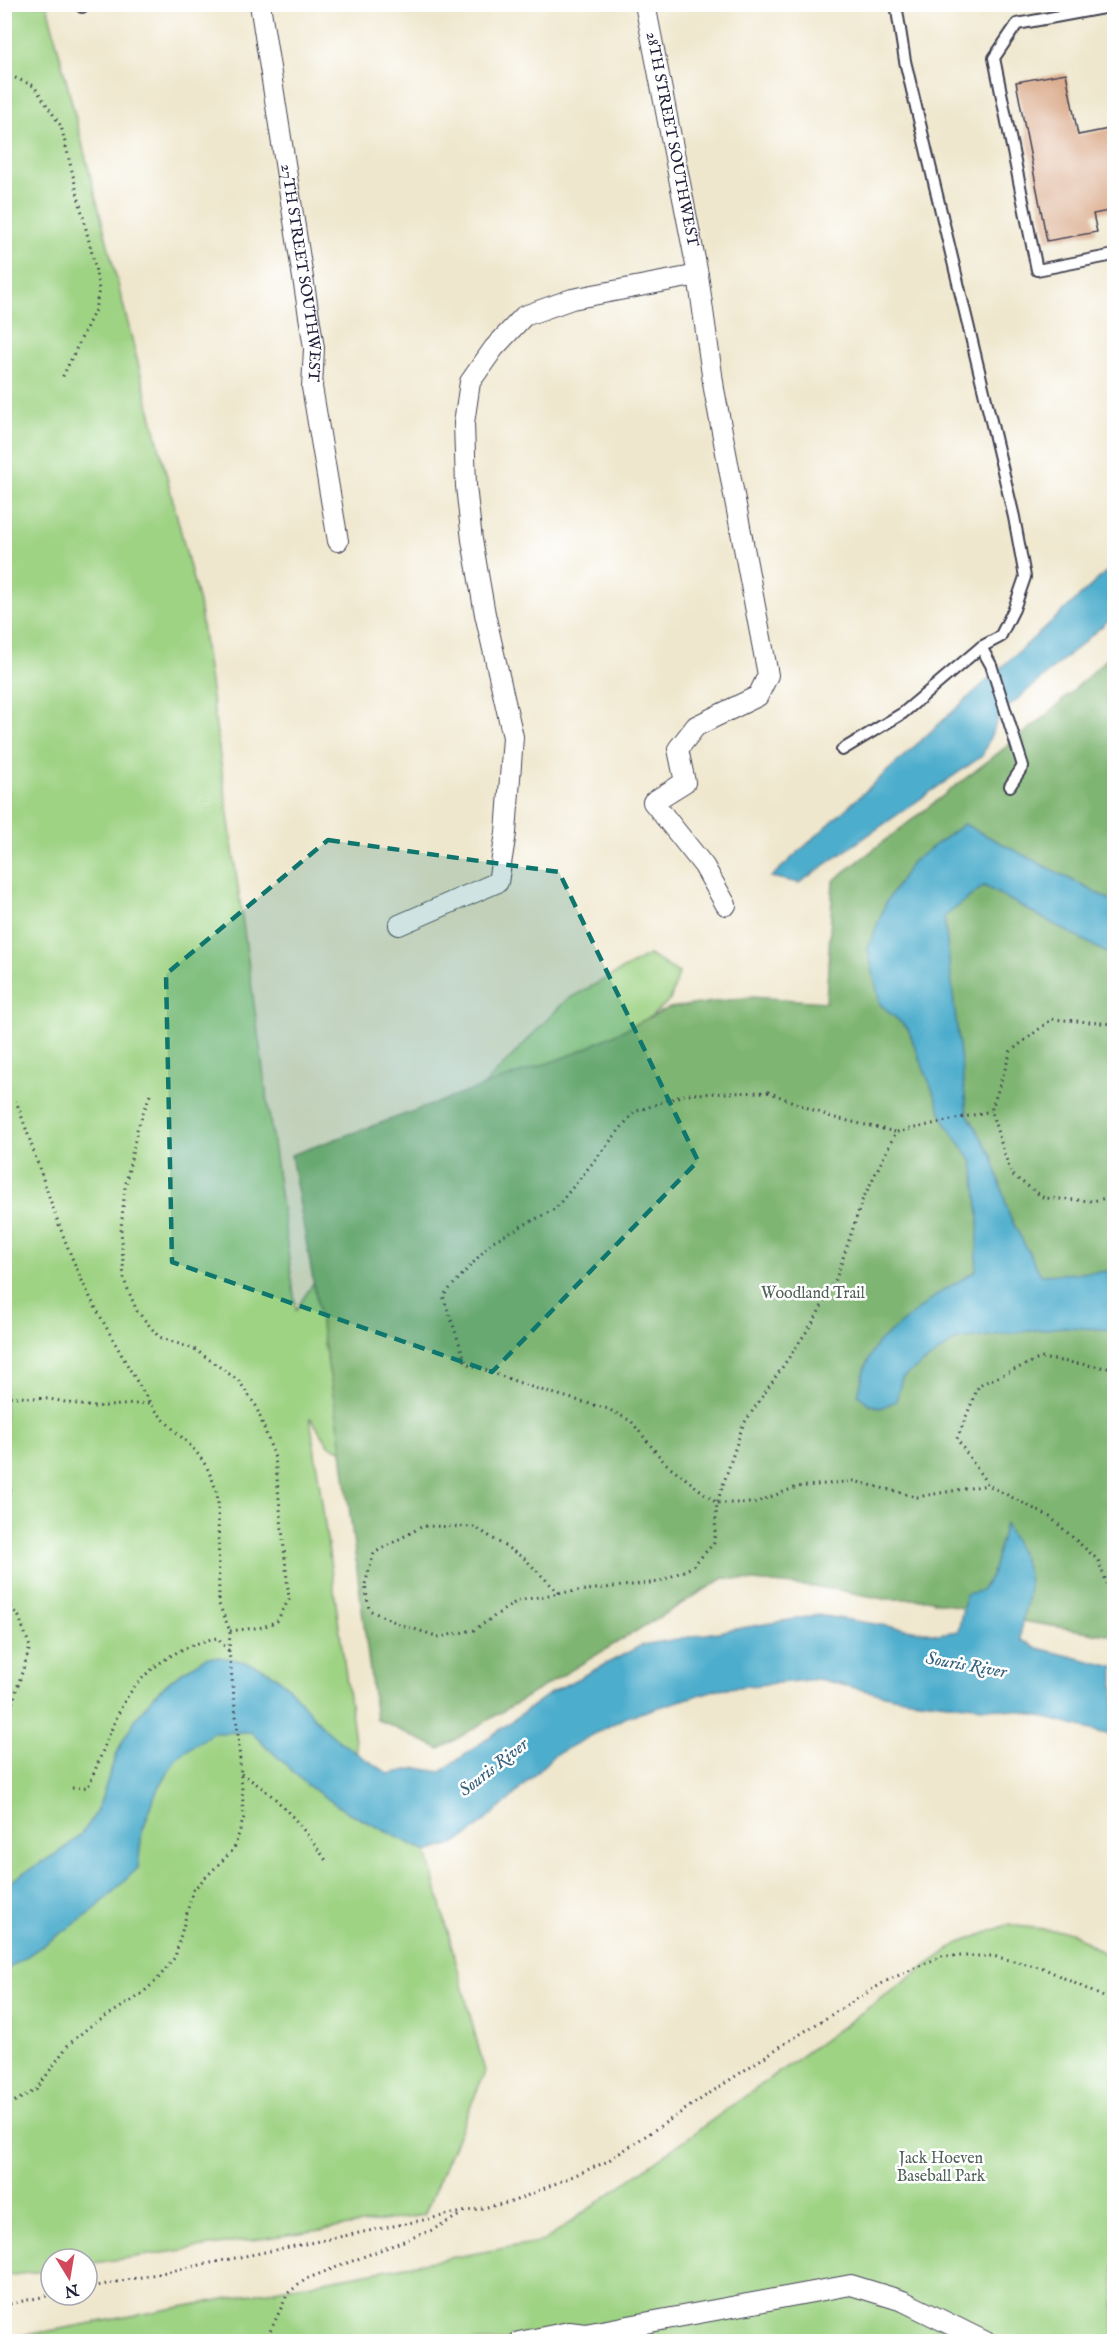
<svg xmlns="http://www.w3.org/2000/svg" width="1119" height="2346" viewBox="0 0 1119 2346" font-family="'IM FELL English',serif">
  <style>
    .green { fill: #9fd384; stroke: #607a60; stroke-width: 1.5 }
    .forest { fill: #7fb572; stroke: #506c56; stroke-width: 1.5 }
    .water { fill: #4dadcc; stroke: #386884; stroke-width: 1.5 }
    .building { fill: #d8a482 }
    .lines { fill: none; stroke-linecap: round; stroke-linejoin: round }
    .lane-casing { stroke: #414051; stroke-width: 14 }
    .street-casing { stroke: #414051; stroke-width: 22 }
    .path { stroke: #414051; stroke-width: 3; stroke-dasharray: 1.5 4.5; stroke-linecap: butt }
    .lane { stroke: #fff; stroke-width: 10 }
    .street { stroke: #fff; stroke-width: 20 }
    .marked { fill: #0f766e; fill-opacity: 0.2; stroke: #0f766e; stroke-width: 4.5; stroke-dasharray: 12 8; stroke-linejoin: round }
    .labels { text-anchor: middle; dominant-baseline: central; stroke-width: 5; stroke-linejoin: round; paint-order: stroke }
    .street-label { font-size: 16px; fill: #22223b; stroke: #fff }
    .park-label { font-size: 16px; fill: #4e6055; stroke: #fff }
    .water-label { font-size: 18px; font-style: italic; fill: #35617c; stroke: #fff }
  </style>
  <rect width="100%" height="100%" fill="#fff"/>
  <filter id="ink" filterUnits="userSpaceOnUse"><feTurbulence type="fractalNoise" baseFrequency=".0167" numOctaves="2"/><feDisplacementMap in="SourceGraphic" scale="12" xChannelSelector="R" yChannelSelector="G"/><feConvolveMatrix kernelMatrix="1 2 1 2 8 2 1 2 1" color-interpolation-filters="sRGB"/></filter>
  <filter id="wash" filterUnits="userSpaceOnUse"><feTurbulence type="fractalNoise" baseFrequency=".008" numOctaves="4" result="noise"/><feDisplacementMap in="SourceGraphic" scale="24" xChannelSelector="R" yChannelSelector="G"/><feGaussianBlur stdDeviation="1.35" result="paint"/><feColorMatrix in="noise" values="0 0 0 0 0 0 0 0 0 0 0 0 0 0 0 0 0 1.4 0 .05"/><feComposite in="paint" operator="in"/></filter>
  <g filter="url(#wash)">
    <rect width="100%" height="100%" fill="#efe7cd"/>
    <g class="green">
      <path d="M 4,5 L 47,5 L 199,603 L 296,1310 L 350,1225 L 566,1000 L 649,955 L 679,973 L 670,1000 L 515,1131 L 396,1474 L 329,1445 L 310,1417 L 357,1755 L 427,1852 L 485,2072 L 424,2215 L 87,2264 L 87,2259 L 51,2259 L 51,2270 L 5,2276 Z"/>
      <path d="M 1007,1925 L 1071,1932 L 1114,1960 L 1114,2341 L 5,2342 L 5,2339 L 544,2241 L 957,1944 Z"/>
    </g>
    <path class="forest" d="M 1114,652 L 1114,1636 L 997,1617 L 927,1599 L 884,1599 L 833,1589 L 724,1578 L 440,1749 L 376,1719 L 339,1428 L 291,1155 L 576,1053 L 669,1008 L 751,997 L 826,1002 L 833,881 L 1046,716 Z"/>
    <g class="water">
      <path d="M 1114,565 L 1114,616 L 1000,714 L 982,756 L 799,883 L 771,877 Z"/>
      <path d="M 964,824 L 1114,902 L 1114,957 L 984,886 L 944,917 L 967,1113 L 992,1156 L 1010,1217 L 1041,1275 L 1114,1271 L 1114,1330 L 1063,1327 L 957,1340 L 902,1378 L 896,1401 L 881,1408 L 869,1404 L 858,1395 L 865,1367 L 877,1343 L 942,1291 L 976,1271 L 979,1215 L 973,1162 L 946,1124 L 908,1029 L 880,1004 L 868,949 L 886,902 L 912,862 Z"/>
      <path d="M 1005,1523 C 1015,1544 1033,1569 1028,1594 C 1026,1611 1019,1622 1021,1640 L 1037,1648 L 1114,1667 L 1114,1736 L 1020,1711 L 893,1697 L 818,1679 L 718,1689 L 624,1718 L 553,1756 L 508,1801 L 467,1836 L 453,1844 L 427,1852 L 347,1812 L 307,1785 L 251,1732 L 213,1733 L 177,1757 L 156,1793 L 142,1832 L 138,1868 L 91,1913 L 5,1971 L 5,1886 C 31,1865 64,1855 86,1828 C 102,1807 105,1784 114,1761 C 129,1721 157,1685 194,1665 C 199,1662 205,1657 210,1657 C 228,1656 252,1663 268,1671 C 295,1687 309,1716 332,1735 C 349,1750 370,1761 389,1774 L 418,1768 L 441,1772 L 552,1692 L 642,1645 L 818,1615 L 938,1634 L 958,1631 L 966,1594 L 981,1591 L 992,1574 Z"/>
    </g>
    <g id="blocks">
      <path class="building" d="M 1066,73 L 1078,135 L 1114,128 L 1114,210 L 1093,214 L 1097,232 L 1047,241 L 1016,82 Z"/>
    </g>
  </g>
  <g filter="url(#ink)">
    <use href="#blocks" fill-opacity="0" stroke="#414051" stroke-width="1.5"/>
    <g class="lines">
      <defs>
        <g id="lane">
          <path d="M 82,4 L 82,7"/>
          <path d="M 1114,6 L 1017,24 L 994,58 L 1037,270 L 1114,255"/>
          <path d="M 981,647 L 991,665 L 1023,766 L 1010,786"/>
          <path d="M 842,750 L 903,713 L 981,647 L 1000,637 L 1014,609 L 1025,577 L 1014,517 L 905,61 L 896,4"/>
        </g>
        <g id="street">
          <path id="s1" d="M 260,4 L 314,348 L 312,387 L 338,541"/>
          <path id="s2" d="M 645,4 L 698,275 L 714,389 L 768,675 L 758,696 L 696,726 L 678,749 L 685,782 L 653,802 L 704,866 L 726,905"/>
          <path d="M 399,925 L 498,882 L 506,833 L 513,737 L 485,614 L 472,540 L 466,486 L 464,423 L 470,382 L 494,348 L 524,316 L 572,299 L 698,275"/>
          <path d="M 519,2342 L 569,2332 L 585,2334 L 851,2285 L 903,2301 L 986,2342"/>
        </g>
      </defs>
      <use href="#lane" class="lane-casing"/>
      <use href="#street" class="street-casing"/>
      <g class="path">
        <path d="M 4,73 L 34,86 L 61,126 L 95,266 L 99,290 L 95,310 L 61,380"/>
        <path d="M 1114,1024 L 1052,1019 L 1011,1051 L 991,1111 L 1011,1174 L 1044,1198 L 1093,1201 L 1114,1196"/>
        <path d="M 768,1092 L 831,1117 L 896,1132 L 862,1201 L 837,1276 L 815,1319 L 743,1425 L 717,1503 L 664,1462 L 631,1421 L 608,1409 L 534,1388 L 466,1363 L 443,1296 L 493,1241 L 555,1209 L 634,1112 L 686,1094 Z"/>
        <path d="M 150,1095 L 137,1130 L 125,1188 L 121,1228 L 124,1280 L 137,1311 L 159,1337 L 196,1350 L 239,1381 L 256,1406 L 275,1458 L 289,1599 L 277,1621 L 263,1627 L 230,1631"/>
        <path d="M 897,1132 L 991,1111"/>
        <path d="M 1114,1369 L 1041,1358 L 979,1385 L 957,1439 L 988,1485 L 1050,1517 L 1098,1560 L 1108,1586 L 1114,1586"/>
        <path d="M 4,1396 L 49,1399 L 93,1407 L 150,1403"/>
        <path d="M 4,1473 L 11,1487 L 4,1519"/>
        <path d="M 559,1593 L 525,1559 L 475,1527 L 423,1526 L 374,1553 L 365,1584 L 369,1610 L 399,1624 L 439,1637 L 474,1630 L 517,1601 L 559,1593 L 659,1582 L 692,1567 L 714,1543 L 717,1503 L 754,1503 L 797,1487 L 854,1481 L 917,1497 L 988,1485"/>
        <path d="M 4,1597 L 19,1617 L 30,1647 L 4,1730"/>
        <path d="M 241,1774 C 281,1797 302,1827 328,1863"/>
        <path d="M 72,1788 L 88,1787 C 100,1760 109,1732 122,1706 C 140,1671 179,1645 217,1638 L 229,1651"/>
        <path d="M 4,2107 L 36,2090 L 68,2045 L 89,2027 L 139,1996 L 157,1980 L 175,1957 L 193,1890 L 234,1849 L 244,1817 L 238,1734 L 229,1651 L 230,1631 L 219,1604 L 218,1500 C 208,1446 175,1440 149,1401 C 131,1373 115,1343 99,1314 C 62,1248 42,1171 16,1101"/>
        <path d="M 87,2288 L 512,2202 L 606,2162 L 781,2046 L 886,1981 L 942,1956 L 993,1956 L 1043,1968 L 1114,2002"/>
        <path d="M 4,2305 L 51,2295"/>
        <path d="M 272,2342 L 269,2334 L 288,2293 L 306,2279 L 432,2230 L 460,2215"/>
      </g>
      <use href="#lane" class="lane"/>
      <use href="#street" class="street"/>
    </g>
  </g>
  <path class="marked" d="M 328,840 L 559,872 L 698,1161 L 492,1372 L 172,1262 L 166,974 Z"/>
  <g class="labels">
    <g class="street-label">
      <text stroke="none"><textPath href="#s2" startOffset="138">28TH STREET SOUTHWEST</textPath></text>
      <text stroke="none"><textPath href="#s1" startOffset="272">27TH STREET SOUTHWEST</textPath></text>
    </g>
    <g class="park-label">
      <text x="813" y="1294">Woodland Trail</text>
      <text x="941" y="2159">Jack Hoeven<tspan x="941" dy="18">Baseball Park</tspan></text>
    </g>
    <g class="water-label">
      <text transform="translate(966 1666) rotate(10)">Souris River</text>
      <text transform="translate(494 1768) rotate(-38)">Souris River</text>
    </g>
  </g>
  <rect width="1119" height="2346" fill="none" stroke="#fff" stroke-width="24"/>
  <g transform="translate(69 2277) rotate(169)"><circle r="28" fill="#ffffff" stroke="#a7a7b1" stroke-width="1.5"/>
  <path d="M0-4.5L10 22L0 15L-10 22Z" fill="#d1495b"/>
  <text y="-9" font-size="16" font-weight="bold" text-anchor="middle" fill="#22223b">N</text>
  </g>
</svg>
